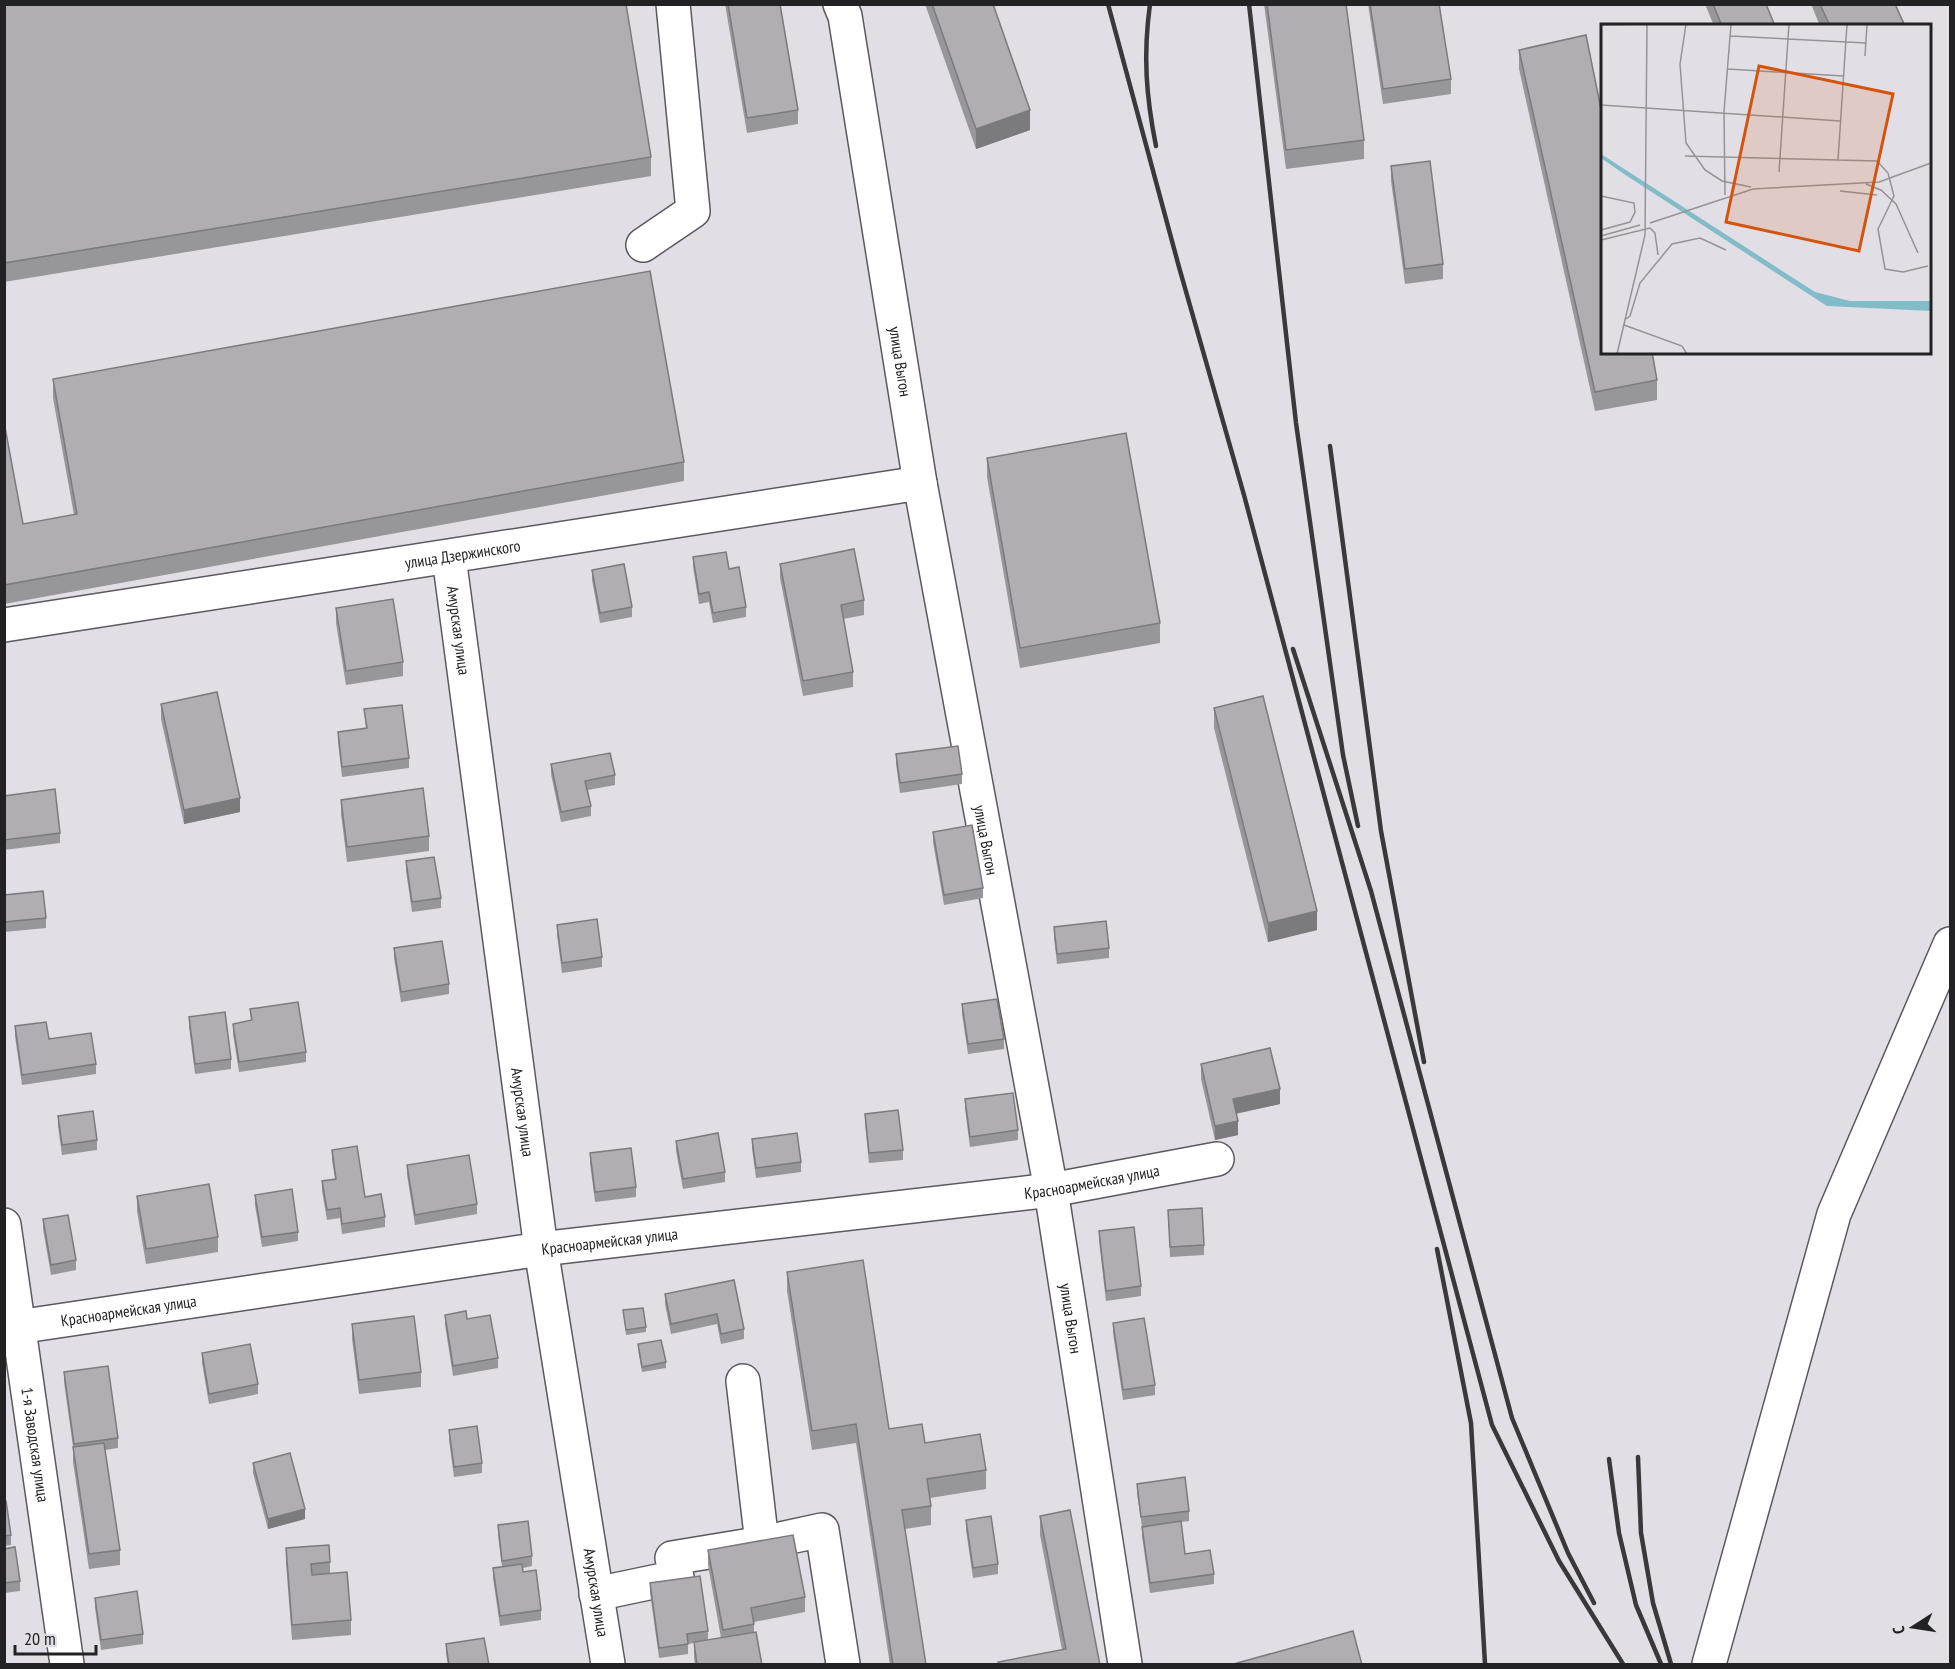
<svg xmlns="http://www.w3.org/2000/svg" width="1955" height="1669" viewBox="0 0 1955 1669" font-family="'PT Sans Narrow',sans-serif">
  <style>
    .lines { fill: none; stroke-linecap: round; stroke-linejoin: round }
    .minor-casing { stroke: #5b595e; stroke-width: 36 }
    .minor { stroke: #fff; stroke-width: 33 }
    .rail { stroke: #39393b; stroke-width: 4.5 }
    .wall { fill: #97969a }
    .shaded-wall { fill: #7b7a7d }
    .building { fill: #b0aeb3; stroke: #7b7a7d; stroke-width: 1.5 }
    .labels { text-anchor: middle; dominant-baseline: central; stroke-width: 4.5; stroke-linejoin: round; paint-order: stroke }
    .street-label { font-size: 16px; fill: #222224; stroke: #e1dfe5 }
    .inset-road { fill: none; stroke: #959398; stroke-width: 1.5 }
    .view { fill: #d4540e; fill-opacity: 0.15; stroke: #d4540e; stroke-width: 3 }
    .inset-edge { fill: none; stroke: #222224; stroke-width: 3 }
  </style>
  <rect width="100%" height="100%" fill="#e1dfe5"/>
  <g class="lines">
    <defs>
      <g id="minor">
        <path id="s1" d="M 840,4 L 845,16 L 920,483 L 1051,1190 L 1125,1664"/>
        <path d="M 643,245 L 693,211 L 673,4"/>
        <path id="s2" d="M 449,557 L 541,1249 L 608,1664"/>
        <path id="s3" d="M 4,625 L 920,483"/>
        <path id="s4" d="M 4,1225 L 67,1664"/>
        <path id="s5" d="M 4,1329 L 541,1249 L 1051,1190 L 1217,1159"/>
        <path d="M 743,1381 L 762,1543 L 822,1530 L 843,1664"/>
        <path d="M 596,1594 L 677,1577 L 672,1558 L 751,1545"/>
        <path d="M 1709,1664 L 1834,1214 L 1950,944"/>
      </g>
    </defs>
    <use href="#minor" class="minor-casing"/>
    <use href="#minor" class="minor"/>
    <g class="rail">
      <path d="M 1108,4 L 1179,267 L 1244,495 L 1492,1425 L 1559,1561 L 1623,1664"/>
      <path d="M 1150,4 C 1143,55 1146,96 1156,146"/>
      <path d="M 1249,4 L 1296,423 L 1343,755 L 1358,826"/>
      <path d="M 1330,446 L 1381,831 L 1424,1062"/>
      <path d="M 1293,649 L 1371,891 L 1512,1418 L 1568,1553 L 1594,1603"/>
      <path d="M 1437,1249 L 1471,1423 L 1485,1664"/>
      <path d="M 1638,1457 L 1641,1533 L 1653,1603 L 1671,1664"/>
      <path d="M 1609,1459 L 1619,1533 L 1636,1605 L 1661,1664"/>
    </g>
  </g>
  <g class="wall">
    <path d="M 4,4 L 651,157 L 651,176 L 4,282 Z"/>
    <path d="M 725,4 L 780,4 L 798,110 L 798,124 L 747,133 Z"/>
    <path d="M 925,4 L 993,4 L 1030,130 L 976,149 Z"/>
    <path d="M 1264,4 L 1346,4 L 1364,140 L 1364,159 L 1286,169 Z"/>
    <path d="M 1368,4 L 1439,4 L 1451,79 L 1451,94 L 1383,104 Z"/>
    <path d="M 1705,4 L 1766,4 L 1775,26 L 1714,26 Z"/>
    <path d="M 1811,4 L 1895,4 L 1905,26 L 1820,26 Z"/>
    <path d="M 1519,50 L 1657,380 L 1657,400 L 1595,411 L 1519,69 Z"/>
    <path d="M 1391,166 L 1443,264 L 1443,279 L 1405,284 L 1391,181 Z"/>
    <path d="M 53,379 L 684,462 L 684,481 L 4,604 L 4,422 L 23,524 L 74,515 L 53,398 Z"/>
    <path d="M 987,458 L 1160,623 L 1160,643 L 1020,668 L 987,477 Z"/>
    <path d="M 693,557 L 729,569 L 746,607 L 746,617 L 713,623 L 709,602 L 699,604 L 693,567 Z"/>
    <path d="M 780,564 L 864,600 L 864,615 L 843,619 L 853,672 L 853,687 L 803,696 L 780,578 Z"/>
    <path d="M 592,570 L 632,607 L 632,617 L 600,623 L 592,580 Z"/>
    <path d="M 336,608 L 403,662 L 403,676 L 346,685 L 336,623 Z"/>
    <path d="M 161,704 L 240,812 L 184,824 L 161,719 Z"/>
    <path d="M 1214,708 L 1317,930 L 1268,942 L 1214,728 Z"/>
    <path d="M 364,709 L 409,758 L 409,768 L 342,777 L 338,742 L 338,732 L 366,729 Z"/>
    <path d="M 896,754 L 962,774 L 962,784 L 900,793 L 896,764 Z"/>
    <path d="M 551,764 L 615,775 L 615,785 L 588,790 L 591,806 L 591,816 L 561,822 L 551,774 Z"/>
    <path d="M 4,796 L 60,833 L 60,843 L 4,850 Z"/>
    <path d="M 341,800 L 429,836 L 429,851 L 347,862 L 341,814 Z"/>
    <path d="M 933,832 L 983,888 L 983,898 L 944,905 L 933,842 Z"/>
    <path d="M 406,861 L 441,898 L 441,908 L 412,912 L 406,871 Z"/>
    <path d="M 4,895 L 46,918 L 46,928 L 4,932 Z"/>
    <path d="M 557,925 L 602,957 L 602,967 L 562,973 L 557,935 Z"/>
    <path d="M 1054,927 L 1109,948 L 1109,958 L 1057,964 L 1054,937 Z"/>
    <path d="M 394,948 L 449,984 L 449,994 L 401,1002 L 394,958 Z"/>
    <path d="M 962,1004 L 1004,1039 L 1004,1049 L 968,1054 L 962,1014 Z"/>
    <path d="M 250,1009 L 306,1052 L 306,1062 L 239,1072 L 233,1034 L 233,1024 L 251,1021 Z"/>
    <path d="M 189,1017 L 231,1059 L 231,1069 L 195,1074 L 189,1027 Z"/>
    <path d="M 15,1026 L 49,1039 L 96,1064 L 96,1074 L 22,1085 L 15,1036 Z"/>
    <path d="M 1201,1064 L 1280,1104 L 1236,1114 L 1238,1135 L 1215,1140 L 1201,1079 Z"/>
    <path d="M 965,1099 L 1018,1130 L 1018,1140 L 970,1147 L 965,1109 Z"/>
    <path d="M 865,1114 L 903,1150 L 903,1160 L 869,1163 L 865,1124 Z"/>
    <path d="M 58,1116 L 97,1140 L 97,1150 L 62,1155 L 58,1126 Z"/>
    <path d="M 752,1139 L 801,1162 L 801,1172 L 756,1178 L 752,1149 Z"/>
    <path d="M 676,1141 L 725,1172 L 725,1182 L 683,1189 L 676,1151 Z"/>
    <path d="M 332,1150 L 365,1197 L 385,1217 L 385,1227 L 342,1234 L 340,1218 L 327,1220 L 322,1191 L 322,1181 L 335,1179 L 332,1160 Z"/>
    <path d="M 590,1153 L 636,1187 L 636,1197 L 595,1202 L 590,1163 Z"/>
    <path d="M 407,1165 L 477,1204 L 477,1214 L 415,1225 L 407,1175 Z"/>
    <path d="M 255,1195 L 298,1232 L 298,1241 L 262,1247 L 255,1205 Z"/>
    <path d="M 137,1196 L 218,1237 L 218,1252 L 146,1264 L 137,1211 Z"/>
    <path d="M 1168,1210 L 1204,1245 L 1204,1255 L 1170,1257 Z"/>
    <path d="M 43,1219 L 76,1260 L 76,1270 L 51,1275 L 43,1229 Z"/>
    <path d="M 1099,1231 L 1141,1286 L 1141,1296 L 1106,1301 L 1099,1241 Z"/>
    <path d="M 787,1272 L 889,1429 L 986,1470 L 986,1489 L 930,1498 L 931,1506 L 931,1525 L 905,1529 L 926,1665 L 890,1665 L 856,1443 L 812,1450 L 787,1291 Z"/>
    <path d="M 734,1280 L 744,1329 L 744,1339 L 721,1344 L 717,1324 L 671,1334 L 665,1304 L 665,1294 Z"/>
    <path d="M 623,1310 L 646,1327 L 646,1332 L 626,1335 Z"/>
    <path d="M 445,1315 L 498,1358 L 498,1368 L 453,1376 L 445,1325 Z"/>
    <path d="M 1113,1323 L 1155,1385 L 1155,1395 L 1123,1400 L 1113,1333 Z"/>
    <path d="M 352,1324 L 421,1372 L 421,1387 L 359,1394 L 352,1339 Z"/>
    <path d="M 638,1344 L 666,1362 L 666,1368 L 642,1372 L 638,1349 Z"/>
    <path d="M 202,1353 L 258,1384 L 258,1394 L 209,1404 L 202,1363 Z"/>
    <path d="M 64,1372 L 118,1438 L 118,1448 L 105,1450 L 120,1550 L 120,1565 L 89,1569 L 73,1462 L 73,1447 L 64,1382 Z"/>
    <path d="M 449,1430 L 482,1463 L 482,1473 L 454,1477 L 449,1440 Z"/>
    <path d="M 253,1463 L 305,1519 L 268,1529 L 253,1473 Z"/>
    <path d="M 1137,1484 L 1189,1511 L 1189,1521 L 1181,1522 L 1185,1554 L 1214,1574 L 1214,1584 L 1150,1593 L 1142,1536 L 1142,1527 L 1137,1494 Z"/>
    <path d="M 4,1501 L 11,1535 L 11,1545 L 4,1546 Z"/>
    <path d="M 1040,1516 L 1100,1665 L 1062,1650 L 1040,1535 Z"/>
    <path d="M 966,1520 L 998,1564 L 998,1574 L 973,1578 L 966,1530 Z"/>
    <path d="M 498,1525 L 532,1556 L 532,1566 L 523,1568 L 523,1572 L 541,1610 L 541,1620 L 500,1626 L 493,1578 L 493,1568 L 502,1567 L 498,1535 Z"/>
    <path d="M 286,1548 L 330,1562 L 330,1573 L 351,1620 L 351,1635 L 292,1640 L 286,1563 Z"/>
    <path d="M 4,1549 L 20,1581 L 20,1591 L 4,1593 Z"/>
    <path d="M 708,1550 L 805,1597 L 805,1612 L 754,1622 L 754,1632 L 762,1665 L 695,1665 L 694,1657 L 694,1643 L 688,1644 L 688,1654 L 659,1658 L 650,1593 L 650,1583 L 708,1631 L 708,1640 L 721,1638 L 708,1565 Z"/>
    <path d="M 95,1598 L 143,1634 L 143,1644 L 101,1650 L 95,1608 Z"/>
    <path d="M 446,1644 L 489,1665 L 448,1665 L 446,1654 Z"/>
  </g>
  <g class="shaded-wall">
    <path d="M 1030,110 L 1030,130 L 976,149 L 976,129 Z"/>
    <path d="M 240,798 L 240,812 L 184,824 L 184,810 Z"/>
    <path d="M 1317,911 L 1317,930 L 1268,942 L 1268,923 Z"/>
    <path d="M 1280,1089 L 1280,1104 L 1233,1114 L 1233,1099 Z"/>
    <path d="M 1238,1121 L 1238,1135 L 1215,1140 L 1215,1126 Z"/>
    <path d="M 305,1509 L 305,1519 L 268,1529 L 268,1519 Z"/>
  </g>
  <g class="building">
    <path d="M 4,4 L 626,4 L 651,157 L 4,263 Z"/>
    <path d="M 728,4 L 780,4 L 798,110 L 747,118 Z"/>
    <path d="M 932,4 L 993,4 L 1030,110 L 976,129 Z"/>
    <path d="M 1267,4 L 1346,4 L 1364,140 L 1286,150 Z"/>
    <path d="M 1370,4 L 1439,4 L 1451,79 L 1383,89 Z"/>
    <path d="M 1713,4 L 1766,4 L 1775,26 L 1722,26 Z"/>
    <path d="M 1820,4 L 1895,4 L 1905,26 L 1830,26 Z"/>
    <path d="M 1586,35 L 1602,114 L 1602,352 L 1652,352 L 1657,380 L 1595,392 L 1519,50 Z"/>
    <path d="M 1430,161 L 1443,264 L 1405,269 L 1391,166 Z"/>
    <path d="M 650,271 L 684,462 L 4,585 L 4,422 L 23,524 L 77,514 L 53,379 Z"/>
    <path d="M 1126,433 L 1160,623 L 1020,648 L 987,458 Z"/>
    <path d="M 854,549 L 864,600 L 841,605 L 853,672 L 803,681 L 780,564 Z"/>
    <path d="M 726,552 L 729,569 L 739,567 L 746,607 L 713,613 L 709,592 L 699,594 L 693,557 Z"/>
    <path d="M 624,564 L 632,607 L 600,613 L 592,570 Z"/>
    <path d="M 393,599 L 403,662 L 346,671 L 336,608 Z"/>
    <path d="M 217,692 L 240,798 L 184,810 L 161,704 Z"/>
    <path d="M 1263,696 L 1317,911 L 1268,923 L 1214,708 Z"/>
    <path d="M 402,705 L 409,758 L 342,767 L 338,732 L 367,728 L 364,709 Z"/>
    <path d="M 958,746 L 962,774 L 900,783 L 896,754 Z"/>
    <path d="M 610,753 L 615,775 L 585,781 L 591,806 L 561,812 L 551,764 Z"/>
    <path d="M 423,788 L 429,836 L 347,847 L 341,800 Z"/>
    <path d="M 55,789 L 60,833 L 4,840 L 4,796 Z"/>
    <path d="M 972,825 L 983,888 L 944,895 L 933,832 Z"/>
    <path d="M 434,857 L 441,898 L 412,902 L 406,861 Z"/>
    <path d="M 43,891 L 46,918 L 4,922 L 4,895 Z"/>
    <path d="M 597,919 L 602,957 L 562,963 L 557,925 Z"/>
    <path d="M 1106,921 L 1109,948 L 1057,954 L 1054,927 Z"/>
    <path d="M 442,941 L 449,984 L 401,992 L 394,948 Z"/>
    <path d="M 997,999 L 1004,1039 L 968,1044 L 962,1004 Z"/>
    <path d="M 298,1002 L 306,1052 L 239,1062 L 233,1024 L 252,1020 L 250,1009 Z"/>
    <path d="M 225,1012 L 231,1059 L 195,1064 L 189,1017 Z"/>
    <path d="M 46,1022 L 49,1039 L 91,1033 L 96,1064 L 22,1075 L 15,1026 Z"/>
    <path d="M 1270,1048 L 1280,1089 L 1233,1099 L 1238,1121 L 1215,1126 L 1201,1064 Z"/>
    <path d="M 1013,1093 L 1018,1130 L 970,1137 L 965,1099 Z"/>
    <path d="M 898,1110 L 903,1150 L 869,1153 L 865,1114 Z"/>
    <path d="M 93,1111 L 97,1140 L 62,1145 L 58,1116 Z"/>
    <path d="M 718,1133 L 725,1172 L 683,1179 L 676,1141 Z"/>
    <path d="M 797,1133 L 801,1162 L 756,1168 L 752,1139 Z"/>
    <path d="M 357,1146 L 365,1197 L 381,1194 L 385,1217 L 342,1224 L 340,1208 L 327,1210 L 322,1181 L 336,1179 L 332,1150 Z"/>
    <path d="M 631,1148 L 636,1187 L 595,1192 L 590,1153 Z"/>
    <path d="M 469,1155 L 477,1204 L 415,1215 L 407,1165 Z"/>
    <path d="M 209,1184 L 218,1237 L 146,1249 L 137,1196 Z"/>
    <path d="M 292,1189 L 298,1232 L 262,1237 L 255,1195 Z"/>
    <path d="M 1202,1208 L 1204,1245 L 1170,1247 L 1168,1210 Z"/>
    <path d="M 68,1215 L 76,1260 L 51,1265 L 43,1219 Z"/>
    <path d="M 1134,1227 L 1141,1286 L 1106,1291 L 1099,1231 Z"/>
    <path d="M 863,1260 L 889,1429 L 922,1424 L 925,1443 L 980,1434 L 986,1470 L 927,1479 L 931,1506 L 902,1510 L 926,1665 L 893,1665 L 856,1424 L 812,1431 L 787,1272 Z"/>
    <path d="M 734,1280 L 744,1329 L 721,1334 L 717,1314 L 671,1324 L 665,1294 Z"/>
    <path d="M 643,1308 L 646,1327 L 626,1330 L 623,1310 Z"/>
    <path d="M 466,1311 L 467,1319 L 490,1315 L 498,1358 L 453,1366 L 445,1315 Z"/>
    <path d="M 414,1316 L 421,1372 L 359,1380 L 352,1324 Z"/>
    <path d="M 1144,1318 L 1155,1385 L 1123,1390 L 1113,1323 Z"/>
    <path d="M 661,1340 L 666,1362 L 642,1367 L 638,1344 Z"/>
    <path d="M 250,1344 L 258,1384 L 209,1394 L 202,1353 Z"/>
    <path d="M 108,1366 L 118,1438 L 74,1444 L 64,1372 Z"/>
    <path d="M 477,1426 L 482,1463 L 454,1467 L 449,1430 Z"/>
    <path d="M 104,1443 L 120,1550 L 89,1554 L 73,1447 Z"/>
    <path d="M 290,1453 L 305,1509 L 268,1519 L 253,1463 Z"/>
    <path d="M 1185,1477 L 1189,1511 L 1141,1517 L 1137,1484 Z"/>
    <path d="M 4,1501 L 6,1501 L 11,1535 L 4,1536 Z"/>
    <path d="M 1070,1510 L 1100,1665 L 999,1665 L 998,1662 L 1066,1649 L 1040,1516 Z"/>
    <path d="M 991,1516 L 998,1564 L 973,1568 L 966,1520 Z"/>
    <path d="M 528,1521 L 532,1556 L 502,1561 L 498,1525 Z"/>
    <path d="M 1181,1521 L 1185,1554 L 1210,1550 L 1214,1574 L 1150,1583 L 1142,1527 Z"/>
    <path d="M 793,1535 L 805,1597 L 751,1608 L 754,1624 L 723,1630 L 708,1550 Z"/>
    <path d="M 329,1545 L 330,1562 L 311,1564 L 312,1575 L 347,1572 L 351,1620 L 292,1625 L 286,1548 Z"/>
    <path d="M 15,1547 L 20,1581 L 4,1583 L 4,1549 Z"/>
    <path d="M 522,1564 L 523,1572 L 536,1570 L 541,1610 L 500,1616 L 493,1568 Z"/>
    <path d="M 700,1576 L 708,1631 L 687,1634 L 688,1644 L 659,1648 L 650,1583 Z"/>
    <path d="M 137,1591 L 143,1634 L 101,1640 L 95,1598 Z"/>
    <path d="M 1353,1631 L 1362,1665 L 1230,1665 Z"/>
    <path d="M 756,1632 L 762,1665 L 697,1665 L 694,1642 Z"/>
    <path d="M 484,1638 L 489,1665 L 449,1665 L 446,1644 Z"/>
  </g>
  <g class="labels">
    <g class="street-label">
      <text stroke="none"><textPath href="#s1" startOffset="363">улица Выгон</textPath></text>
      <text stroke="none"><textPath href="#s3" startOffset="464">улица Дзержинского</textPath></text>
      <text stroke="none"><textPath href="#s2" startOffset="74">Амурская улица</textPath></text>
      <text stroke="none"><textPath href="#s1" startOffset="849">улица Выгон</textPath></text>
      <text stroke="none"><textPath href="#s2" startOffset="560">Амурская улица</textPath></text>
      <text stroke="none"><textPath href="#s5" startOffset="1098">Красноармейская улица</textPath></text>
      <text stroke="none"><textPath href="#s5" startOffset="612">Красноармейская улица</textPath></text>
      <text stroke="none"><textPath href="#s5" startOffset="126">Красноармейская улица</textPath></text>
      <text stroke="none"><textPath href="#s1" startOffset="1335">улица Выгон</textPath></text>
      <text stroke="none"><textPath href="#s4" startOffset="222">1-я Заводская улица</textPath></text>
      <text stroke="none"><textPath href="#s2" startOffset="1046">Амурская улица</textPath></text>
    </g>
  </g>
  <g transform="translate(1601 24)">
    <rect width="330" height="330" fill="#e1dfe5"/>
    <path d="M 0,130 L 214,268 L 249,277 L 330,277 L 330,287 L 226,282 L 23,150 L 0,134 Z" fill="#82bcc9"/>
    <path class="inset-road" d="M 85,0 L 79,40 L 85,119 L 104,146 L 121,157 L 150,163M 0,1 L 46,0M 129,12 L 265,19M 264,32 L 266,0M 127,45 L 242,52M 0,81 L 239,97M 84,132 L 276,137 L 287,149 L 293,172 L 277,205 L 284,245 L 302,248 L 327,242M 237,136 L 246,0M 178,148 L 188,0M 265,160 L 280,166 L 295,180 L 317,229M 239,167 L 276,171M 124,171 L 123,88 L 130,0M 0,172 L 33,179 L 34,188 L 29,198 L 0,206M 49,199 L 152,165 L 278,158 L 330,139M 0,212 L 39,201M 0,216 L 49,204 L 54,209 L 57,231M 25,295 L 29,292 L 39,259 L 71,220 L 99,214 L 125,226M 23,301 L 81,322 L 86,330M 16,330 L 44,211 L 46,0"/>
    <path class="view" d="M 158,42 L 292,70 L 258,227 L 125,198 Z"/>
    <rect width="330" height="330" class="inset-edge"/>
  </g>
  <rect width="1955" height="1669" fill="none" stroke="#222224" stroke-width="12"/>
  <g transform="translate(1913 1627) rotate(258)" stroke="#e1dfe5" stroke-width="4.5" paint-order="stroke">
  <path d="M0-4.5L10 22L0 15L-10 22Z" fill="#222224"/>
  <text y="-9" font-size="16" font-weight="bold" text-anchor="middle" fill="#222224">С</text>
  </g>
  <path d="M15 1645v9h81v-9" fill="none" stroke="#222224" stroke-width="3"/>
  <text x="24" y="1645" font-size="18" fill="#222224" stroke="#e1dfe5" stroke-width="4.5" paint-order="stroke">20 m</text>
</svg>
